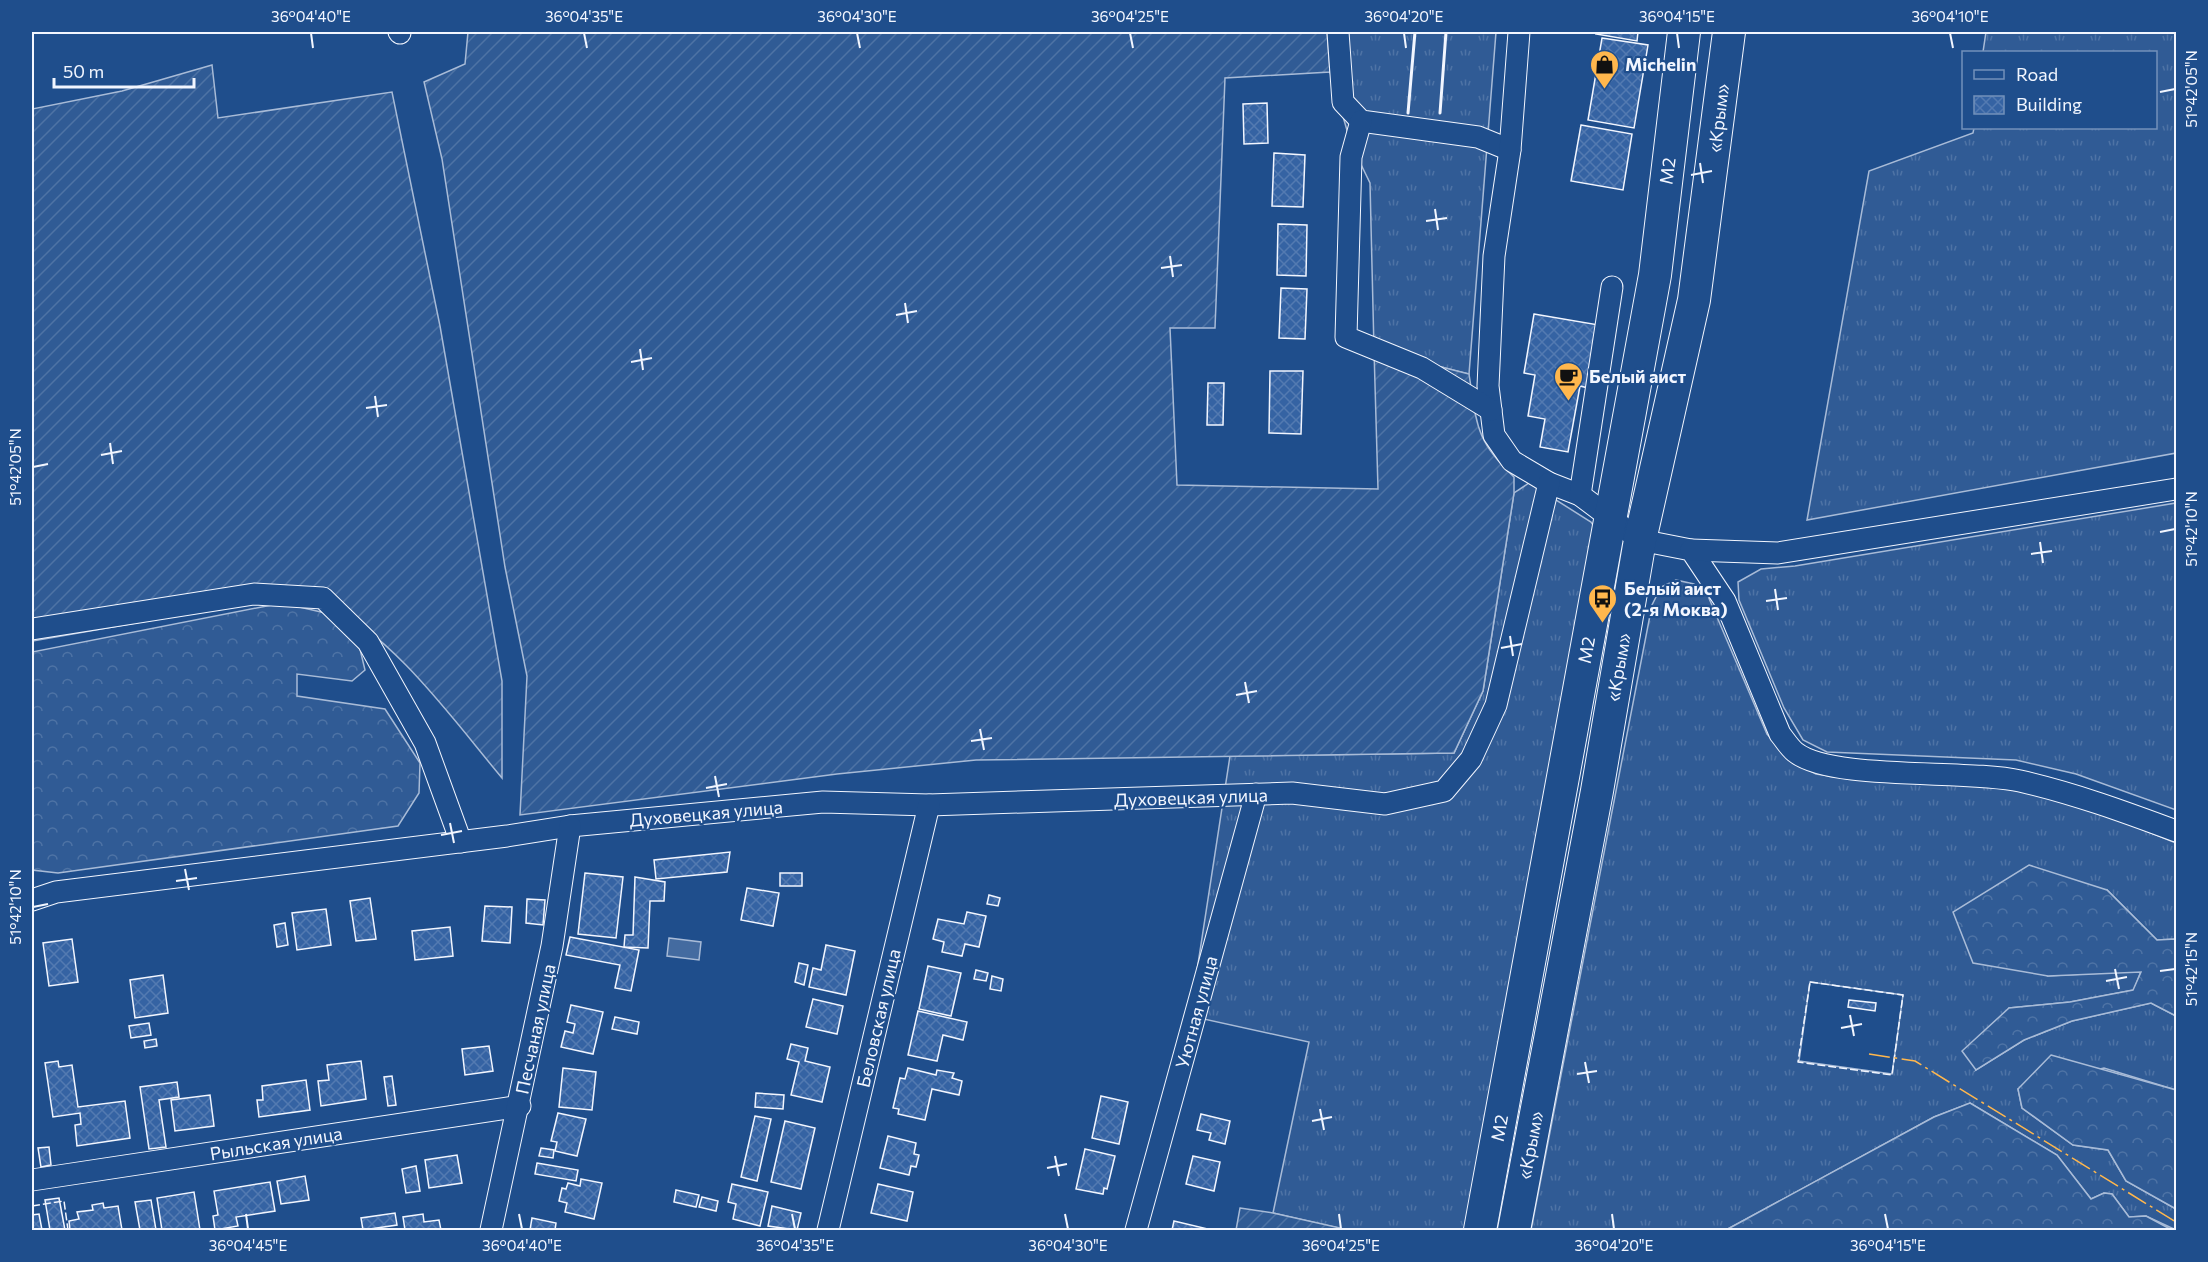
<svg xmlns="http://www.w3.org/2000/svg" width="2208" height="1262" viewBox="0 0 2208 1262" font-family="Commissioner,sans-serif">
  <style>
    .grass { fill: url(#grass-tufts); stroke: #a8bbd7; stroke-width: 1.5; fill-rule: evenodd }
    .forest { fill: url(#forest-crowns); stroke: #a8bbd7; stroke-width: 1.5 }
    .garden { fill: url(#garden-furrows); stroke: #a8bbd7; stroke-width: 1.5 }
    .water { fill: #446ba0; stroke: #a8bbd7; stroke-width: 1.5 }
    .building { fill: url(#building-cross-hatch); stroke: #f2f6ff; stroke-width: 1.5 }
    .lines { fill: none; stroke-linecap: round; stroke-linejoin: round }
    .minor-casing { stroke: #f2f6ff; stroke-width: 23 }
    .highway-casing { stroke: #f2f6ff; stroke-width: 34 }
    .minor { stroke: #1f4e8c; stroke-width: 21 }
    .highway { stroke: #1f4e8c; stroke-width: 32 }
    .fence { stroke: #f2f6ff; stroke-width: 1.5; stroke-dasharray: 8 3; stroke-linecap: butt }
    .wall { stroke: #f2f6ff; stroke-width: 3 }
    .power { stroke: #ffb74d; stroke-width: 1.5; stroke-dasharray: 21 4.5 3 4.5; stroke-linecap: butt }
    .ticks { fill: none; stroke: #f2f6ff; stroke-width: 2 }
    .labels { text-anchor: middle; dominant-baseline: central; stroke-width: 4.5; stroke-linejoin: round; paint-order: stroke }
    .poi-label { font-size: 18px; font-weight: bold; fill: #f2f6ff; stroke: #1f4e8c; text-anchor: start }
    .street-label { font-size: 18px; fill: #f2f6ff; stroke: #1f4e8c }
    .neatline { fill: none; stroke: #f2f6ff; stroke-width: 2 }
    .ticks-label { font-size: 15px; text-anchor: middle; fill: #f2f6ff }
  </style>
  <defs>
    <pattern id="grass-tufts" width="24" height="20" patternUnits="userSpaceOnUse" patternTransform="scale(1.5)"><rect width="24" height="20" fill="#305b95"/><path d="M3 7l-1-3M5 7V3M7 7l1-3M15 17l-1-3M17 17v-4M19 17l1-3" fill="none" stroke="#4e73a5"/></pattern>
    <pattern id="forest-crowns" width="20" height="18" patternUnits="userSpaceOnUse" patternTransform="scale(1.5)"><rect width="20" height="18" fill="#305b95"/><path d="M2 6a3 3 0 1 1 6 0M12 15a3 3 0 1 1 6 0" fill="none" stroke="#4e73a5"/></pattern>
    <pattern id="garden-furrows" width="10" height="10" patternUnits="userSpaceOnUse" patternTransform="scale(1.5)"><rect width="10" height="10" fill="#305b95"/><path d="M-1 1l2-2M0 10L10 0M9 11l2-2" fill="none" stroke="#4e73a5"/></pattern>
    <pattern id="building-cross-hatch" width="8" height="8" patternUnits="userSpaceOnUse" patternTransform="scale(1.5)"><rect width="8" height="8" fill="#3563a3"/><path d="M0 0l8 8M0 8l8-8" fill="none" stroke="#537ab1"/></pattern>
  </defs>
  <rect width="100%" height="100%" fill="#1f4e8c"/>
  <g class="grass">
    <path d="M 1327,32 L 1496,32 L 1469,374 L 1374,350 L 1370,183 L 1351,144 L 1330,72 Z"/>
    <path d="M 1986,32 L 2176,32 L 2176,453 L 1807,520 L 1869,171 L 1973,133 L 1974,128 L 2156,128 L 2156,52 L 1983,52 Z"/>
    <path d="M 1529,483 L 1591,522 L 1612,552 L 1485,1230 L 1339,1230 L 1339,1228 L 1273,1213 L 1309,1042 L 1190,1016 L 1230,756 L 1454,753 L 1483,691 L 1514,493 Z"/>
    <path d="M 2176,503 L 2176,810 L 2076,774 L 2016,760 L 1827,752 L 1803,740 L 1784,708 L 1739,600 L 1738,582 L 1761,569 L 1795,566 Z"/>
    <path d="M 1676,580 L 1694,584 L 1708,596 L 1767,734 L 1791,761 L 1816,774 L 1849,779 L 1972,783 L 2018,789 L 2104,814 L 2176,843 L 2176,939 L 2157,940 L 2107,890 L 2048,976 L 2141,971 L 2134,990 L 2070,1002 L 2009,1008 L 1976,1070 L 2024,1040 L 2072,1021 L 2151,1003 L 2176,1016 L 2176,1090 L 2104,1068 L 2018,1089 L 2022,1108 L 2073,1145 L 2108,1150 L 2126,1181 L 2176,1209 L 2176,1230 L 2146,1216 L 2129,1217 L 2112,1194 L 2104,1193 L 2091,1199 L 2057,1155 L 1970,1103 L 1934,1117 L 1726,1230 L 1531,1230 L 1652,605 L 1661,587 ZM 1810,982 L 1903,995 L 1892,1074 L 1799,1061 Z"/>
  </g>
  <g class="forest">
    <path d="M 282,603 L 334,615 L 360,649 L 365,670 L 352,681 L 297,674 L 297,696 L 385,709 L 420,763 L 419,793 L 398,826 L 58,873 L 32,870 L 32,652 Z"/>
    <path d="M 2029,865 L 2107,890 L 2157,940 L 2176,939 L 2176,1016 L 2151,1003 L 2072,1021 L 2024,1040 L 1976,1070 L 1962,1051 L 2009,1008 L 2070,1002 L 2133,990 L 2141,972 L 2048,976 L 1973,963 L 1953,912 Z"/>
    <path d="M 2051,1055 L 2176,1090 L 2176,1209 L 2126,1181 L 2108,1150 L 2073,1145 L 2022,1108 L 2018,1089 Z"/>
    <path d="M 1970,1103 L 2057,1155 L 2091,1199 L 2104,1193 L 2112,1194 L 2129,1217 L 2146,1216 L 2172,1230 L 1726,1230 L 1934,1117 Z"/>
  </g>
  <g class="garden">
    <path d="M 468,32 L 1327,32 L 1330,72 L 1225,78 L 1215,328 L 1170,328 L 1177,485 L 1378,489 L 1374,350 L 1469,374 C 1477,425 1475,440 1514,477 L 1514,493 L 1483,691 L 1454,753 L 976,760 L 837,774 L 520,815 L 527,676 L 505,567 L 442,159 L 424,82 L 465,64 Z"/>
    <path d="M 212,65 L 218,118 L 392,92 L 440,326 L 502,681 L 502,778 C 455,722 393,635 326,604 C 314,599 297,599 285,597 L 32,641 L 32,109 L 122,91 Z"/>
    <path d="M 1240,1208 L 1273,1213 L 1340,1228 L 1339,1230 L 1236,1230 Z"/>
  </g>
  <path class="water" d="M 669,938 L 701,942 L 699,960 L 667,956 Z"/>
  <g class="building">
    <path d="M 1597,32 L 1638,32 L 1637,41 L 1596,34 Z"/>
    <path d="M 1602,38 L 1648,45 L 1634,128 L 1588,120 Z"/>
    <path d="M 1267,103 L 1268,143 L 1244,144 L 1243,104 Z"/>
    <path d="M 1581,125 L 1632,134 L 1623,190 L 1571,181 Z"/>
    <path d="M 1274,153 L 1305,155 L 1303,207 L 1272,206 Z"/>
    <path d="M 1278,224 L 1307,225 L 1306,276 L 1277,275 Z"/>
    <path d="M 1281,288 L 1307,289 L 1305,339 L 1279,338 Z"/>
    <path d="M 1534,314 L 1599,325 L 1588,388 L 1580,386 L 1568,452 L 1540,447 L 1545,419 L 1528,416 L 1535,375 L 1524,373 Z"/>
    <path d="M 1270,371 L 1303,371 L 1301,434 L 1269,433 Z"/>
    <path d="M 1208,383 L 1224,383 L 1223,425 L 1207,425 Z"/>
    <path d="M 730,852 L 727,872 L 656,879 L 654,860 Z"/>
    <path d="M 585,873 L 623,877 L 616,938 L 578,934 Z"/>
    <rect x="780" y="873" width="22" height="13"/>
    <path d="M 635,877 L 665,882 L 664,901 L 650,901 L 648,948 L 624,947 L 625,935 L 633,935 Z"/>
    <path d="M 747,888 L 779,893 L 773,926 L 741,920 Z"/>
    <path d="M 989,895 L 1000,898 L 998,906 L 987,904 Z"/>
    <path d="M 370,898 L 376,939 L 356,941 L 350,901 Z"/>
    <path d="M 527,899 L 545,900 L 543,925 L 526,923 Z"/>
    <path d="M 485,906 L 512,907 L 510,943 L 482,941 Z"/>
    <path d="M 326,909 L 331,945 L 297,950 L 292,913 Z"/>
    <path d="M 967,912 L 986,916 L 979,947 L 965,944 L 962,956 L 942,952 L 944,942 L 933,939 L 938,919 L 964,924 Z"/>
    <path d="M 285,923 L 288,945 L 277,947 L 274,925 Z"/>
    <path d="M 450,927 L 453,956 L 415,960 L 412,931 Z"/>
    <path d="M 570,937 L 639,950 L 631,991 L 615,988 L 620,965 L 566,955 Z"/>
    <path d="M 72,939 L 78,982 L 49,986 L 43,943 Z"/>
    <path d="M 826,945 L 855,951 L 846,995 L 809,987 L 813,968 L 821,970 Z"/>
    <path d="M 799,963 L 808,965 L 804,985 L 795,982 Z"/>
    <path d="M 928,966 L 961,973 L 951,1016 L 919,1009 Z"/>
    <path d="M 976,970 L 988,973 L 986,981 L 974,979 Z"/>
    <path d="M 163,975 L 168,1013 L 135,1018 L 130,980 Z"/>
    <path d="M 992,976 L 1003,979 L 1001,991 L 990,989 Z"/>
    <path d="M 813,999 L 843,1006 L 837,1034 L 806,1027 Z"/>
    <path d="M 1849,1000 L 1876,1003 L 1875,1011 L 1848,1007 Z"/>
    <path d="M 571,1005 L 603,1012 L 593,1054 L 561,1047 L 565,1031 L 573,1033 L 575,1024 L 567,1022 Z"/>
    <path d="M 918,1011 L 967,1022 L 963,1040 L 943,1035 L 937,1061 L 908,1055 Z"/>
    <path d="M 615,1017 L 639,1022 L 637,1034 L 612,1029 Z"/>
    <path d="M 149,1023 L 151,1035 L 131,1038 L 129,1026 Z"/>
    <path d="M 156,1039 L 157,1046 L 145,1048 L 144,1041 Z"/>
    <path d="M 791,1044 L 808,1048 L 805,1061 L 830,1067 L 822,1102 L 791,1095 L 799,1062 L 787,1059 Z"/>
    <path d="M 489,1046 L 493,1071 L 465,1075 L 462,1049 Z"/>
    <path d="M 58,1061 L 59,1067 L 72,1065 L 78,1107 L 125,1101 L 130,1138 L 77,1146 L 75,1125 L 81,1124 L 80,1113 L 53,1117 L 45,1063 Z"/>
    <path d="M 361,1061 L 366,1099 L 321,1106 L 318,1081 L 329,1080 L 327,1065 Z"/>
    <path d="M 563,1068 L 596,1072 L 592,1110 L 559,1107 Z"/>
    <path d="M 908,1068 L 936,1075 L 937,1070 L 954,1073 L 952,1078 L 962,1081 L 959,1095 L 932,1089 L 925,1120 L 898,1114 L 899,1109 L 893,1108 L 900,1078 L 905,1079 Z"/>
    <path d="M 392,1076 L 396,1105 L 388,1106 L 384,1077 Z"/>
    <path d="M 306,1080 L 310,1110 L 259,1117 L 257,1100 L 263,1100 L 262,1086 Z"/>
    <path d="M 177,1082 L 179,1097 L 159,1100 L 166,1147 L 149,1149 L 140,1087 Z"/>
    <path d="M 756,1093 L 784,1095 L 783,1109 L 755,1107 Z"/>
    <path d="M 210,1095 L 214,1126 L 175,1131 L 171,1100 Z"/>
    <path d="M 1101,1096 L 1128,1102 L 1119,1144 L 1092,1138 Z"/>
    <path d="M 558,1113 L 586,1119 L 577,1156 L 555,1151 L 557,1142 L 551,1141 Z"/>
    <path d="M 1201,1114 L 1230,1121 L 1225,1144 L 1209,1140 L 1211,1133 L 1197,1130 Z"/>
    <path d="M 755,1116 L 771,1119 L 757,1181 L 741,1177 Z"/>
    <path d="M 785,1121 L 815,1128 L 801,1189 L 771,1182 Z"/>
    <path d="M 888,1136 L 916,1143 L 914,1154 L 919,1155 L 916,1167 L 911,1166 L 909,1175 L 880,1168 Z"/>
    <path d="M 49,1147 L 51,1165 L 41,1167 L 38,1148 Z"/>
    <path d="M 541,1148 L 554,1150 L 553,1158 L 539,1156 Z"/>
    <path d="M 1085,1149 L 1115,1156 L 1107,1189 L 1104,1188 L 1103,1194 L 1076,1189 Z"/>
    <path d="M 457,1155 L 462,1183 L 429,1188 L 425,1160 Z"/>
    <path d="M 1193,1156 L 1220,1162 L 1214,1191 L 1186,1184 Z"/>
    <path d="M 537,1163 L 578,1170 L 576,1181 L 535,1174 Z"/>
    <path d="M 416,1166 L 420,1191 L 406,1193 L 402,1169 Z"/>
    <path d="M 305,1176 L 309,1200 L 281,1204 L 277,1181 Z"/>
    <path d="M 581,1179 L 602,1183 L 594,1219 L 565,1212 L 567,1203 L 559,1201 L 562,1188 L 566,1189 L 568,1183 L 580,1186 Z"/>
    <path d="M 270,1182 L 275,1211 L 236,1217 L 238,1226 L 215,1230 L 213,1216 L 218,1215 L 214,1191 Z"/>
    <path d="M 732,1184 L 768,1192 L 760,1226 L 733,1219 L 736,1204 L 728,1202 Z"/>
    <path d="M 878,1184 L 913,1192 L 907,1221 L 871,1213 Z"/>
    <path d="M 676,1190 L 699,1195 L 696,1207 L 674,1202 Z"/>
    <path d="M 194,1192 L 200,1230 L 162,1230 L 157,1198 Z"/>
    <path d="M 702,1197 L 718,1201 L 716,1211 L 699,1207 Z"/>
    <path d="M 59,1198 L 65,1230 L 50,1230 L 45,1200 Z"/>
    <path d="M 151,1200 L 156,1230 L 140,1230 L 135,1202 Z"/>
    <path d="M 103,1203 L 104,1208 L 118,1206 L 122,1230 L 70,1230 L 69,1221 L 79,1219 L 77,1212 L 93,1210 L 92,1205 Z"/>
    <path d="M 772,1206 L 801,1213 L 797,1230 L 768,1226 Z"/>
    <path d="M 395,1213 L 397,1225 L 363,1230 L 361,1218 Z"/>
    <path d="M 39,1214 L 42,1230 L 32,1230 L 32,1215 Z"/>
    <path d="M 423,1214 L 424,1222 L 439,1220 L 441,1230 L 405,1230 L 403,1217 Z"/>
    <path d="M 532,1218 L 556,1223 L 555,1230 L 530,1230 Z"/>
    <path d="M 1174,1221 L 1208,1229 L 1208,1230 L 1172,1230 Z"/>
  </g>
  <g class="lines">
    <defs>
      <g id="minor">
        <path d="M 399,32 L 400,33"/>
        <path d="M 1338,32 L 1343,102 L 1361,121 L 1478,137 L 1510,150"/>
        <path d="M 1519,32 L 1510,150 L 1494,256 L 1488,386 L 1494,435 L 1512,461 L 1549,483 L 1580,495 L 1640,540 L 1691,550 L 1725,601 L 1780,734 C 1785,740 1789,747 1795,752 C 1831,781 1967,769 2020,781 C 2073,793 2125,812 2176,831"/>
        <path d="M 1361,121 L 1351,157 L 1346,337 L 1422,368 L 1491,410"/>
        <path d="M 1580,495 L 1612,287"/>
        <path d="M 1691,550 L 1778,553 L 2176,489"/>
        <path d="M 32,629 L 254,594 L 323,598 L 368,642 L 425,743 L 461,842"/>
        <path d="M 32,900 L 56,892 L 507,836 L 570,826 L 823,802 L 929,805 L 1292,793 L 1385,804 L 1444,791 L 1471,759 L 1496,705 L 1549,483"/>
        <path d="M 32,1180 L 520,1106"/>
        <path d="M 491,1230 L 552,946 L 570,826"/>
        <path d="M 828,1230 L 929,805"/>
        <path d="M 1136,1230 L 1256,794"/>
      </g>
      <g id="highway">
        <path d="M 1480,1230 L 1655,275 L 1684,32"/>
        <path d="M 1514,1230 L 1597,791 L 1640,540 L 1694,300 L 1729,32"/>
      </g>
    </defs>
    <use href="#minor" class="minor-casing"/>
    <use href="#highway" class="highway-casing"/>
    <use href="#minor" class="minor"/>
    <use href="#highway" class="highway"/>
    <g class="fence">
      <path d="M 1810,982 L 1903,995 L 1892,1075 L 1798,1062 Z"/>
      <path d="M 32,1206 L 64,1201 L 68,1230"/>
    </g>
    <g class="wall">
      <path d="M 1408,113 L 1415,32"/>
      <path d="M 1440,113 L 1446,32"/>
    </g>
    <path class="power" d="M 1869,1054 L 1915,1061 L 2176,1222"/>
  </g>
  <path class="ticks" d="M 311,33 L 313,48M 584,33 L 587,48M 857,33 L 860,48M 1130,33 L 1133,48M 1404,33 L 1406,48M 1677,33 L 1679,48M 1950,33 L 1953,48M 2160,92 L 2175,89M 1700,163 L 1703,183M 1691,175 L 1712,171M 1435,209 L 1438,230M 1426,221 L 1447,218M 1170,256 L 1173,277M 1161,268 L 1182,265M 905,303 L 908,323M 896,315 L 917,311M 640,349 L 643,370M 631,362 L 652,358M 375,396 L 378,417M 366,408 L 387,405M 110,443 L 113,464M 101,455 L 122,451M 33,467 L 48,464M 2160,532 L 2175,529M 2040,542 L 2043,563M 2031,554 L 2052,551M 1775,589 L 1778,610M 1766,601 L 1787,598M 1510,636 L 1513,656M 1501,648 L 1522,644M 1245,682 L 1249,703M 1236,695 L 1257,691M 980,729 L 984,750M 971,741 L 992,738M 715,776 L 719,797M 706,788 L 727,784M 450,823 L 454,843M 441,835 L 462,831M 185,869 L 189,890M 176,881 L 197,878M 33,907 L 48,904M 2115,969 L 2119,989M 2160,971 L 2175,969M 2106,981 L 2127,977M 1850,1015 L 1854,1036M 1841,1028 L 1862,1024M 1585,1062 L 1589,1083M 1577,1074 L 1597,1071M 1320,1109 L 1324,1130M 1312,1121 L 1332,1117M 1055,1156 L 1059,1176M 1047,1168 L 1067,1164M 246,1214 L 248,1229M 519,1214 L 522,1229M 792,1214 L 795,1229M 1065,1214 L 1068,1229M 1339,1214 L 1341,1229M 1612,1214 L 1614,1229M 1885,1214 L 1888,1229"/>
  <defs>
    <symbol id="shop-pin" viewBox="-11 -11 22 30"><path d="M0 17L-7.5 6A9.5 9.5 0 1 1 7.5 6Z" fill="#ffb74d" stroke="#1f4e8c"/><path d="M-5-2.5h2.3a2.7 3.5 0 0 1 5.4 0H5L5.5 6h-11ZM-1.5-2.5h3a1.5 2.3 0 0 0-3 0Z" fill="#111"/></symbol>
    <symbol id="cafe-pin" viewBox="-11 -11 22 30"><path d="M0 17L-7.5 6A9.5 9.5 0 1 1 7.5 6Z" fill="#ffb74d" stroke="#1f4e8c"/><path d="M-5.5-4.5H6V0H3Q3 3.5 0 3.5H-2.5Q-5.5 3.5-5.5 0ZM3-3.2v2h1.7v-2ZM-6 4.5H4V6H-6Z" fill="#111"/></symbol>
    <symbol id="bus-pin" viewBox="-11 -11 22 30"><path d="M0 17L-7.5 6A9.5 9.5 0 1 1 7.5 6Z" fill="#ffb74d" stroke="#1f4e8c"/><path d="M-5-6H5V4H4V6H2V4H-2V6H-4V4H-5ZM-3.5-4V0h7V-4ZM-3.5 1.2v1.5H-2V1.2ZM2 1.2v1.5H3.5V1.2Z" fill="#111"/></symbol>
  </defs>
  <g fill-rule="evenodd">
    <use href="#shop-pin" x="1588" y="48" width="33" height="45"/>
    <use href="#cafe-pin" x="1552" y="360" width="33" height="45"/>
    <use href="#bus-pin" x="1586" y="582" width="33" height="45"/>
  </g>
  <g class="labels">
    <g class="poi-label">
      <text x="1625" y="64">Michelin</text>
      <text x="1589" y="376">Белый аист</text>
      <text x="1624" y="588">Белый аист<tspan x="1624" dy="21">(2-я Моква)</tspan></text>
    </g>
    <g class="street-label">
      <text transform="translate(1718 118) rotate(-83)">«Крым»</text>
      <text transform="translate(1667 171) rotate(-83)">М2</text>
      <text transform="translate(1586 650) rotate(-80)">М2</text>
      <text transform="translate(1618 667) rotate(-80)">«Крым»</text>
      <text transform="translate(1191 797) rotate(-2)">Духовецкая улица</text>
      <text transform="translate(706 813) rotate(-5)">Духовецкая улица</text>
      <text transform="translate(1196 1012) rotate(-75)">Уютная улица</text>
      <text transform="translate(878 1018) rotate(-77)">Беловская улица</text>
      <text transform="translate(535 1029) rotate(-78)">Песчаная улица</text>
      <text transform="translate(1499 1128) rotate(-80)">М2</text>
      <text transform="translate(276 1143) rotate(-9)">Рыльская улица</text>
      <text transform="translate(1530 1145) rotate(-79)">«Крым»</text>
    </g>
  </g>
  <rect width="2208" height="1262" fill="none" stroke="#1f4e8c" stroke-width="66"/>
  <rect x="1962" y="51" width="195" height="78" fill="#1f4e8c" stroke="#7391ba" stroke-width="1.5"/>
  <rect x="1974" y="70" width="30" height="9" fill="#1f4e8c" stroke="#7391ba" stroke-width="1.5"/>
  <text x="2016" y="81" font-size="18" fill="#f2f6ff">Road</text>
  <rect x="1974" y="96" width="30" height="18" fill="url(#building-cross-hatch)" stroke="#7391ba" stroke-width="1.5"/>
  <text x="2016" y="111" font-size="18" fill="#f2f6ff">Building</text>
  <path d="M54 78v9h140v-9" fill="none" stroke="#f2f6ff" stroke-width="3"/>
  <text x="63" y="78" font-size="18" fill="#f2f6ff" stroke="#1f4e8c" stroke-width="4.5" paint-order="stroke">50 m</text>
  <rect x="33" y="33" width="2142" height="1196" class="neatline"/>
  <g class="ticks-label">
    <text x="311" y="22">36°04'40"E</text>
    <text x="584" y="22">36°04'35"E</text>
    <text x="857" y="22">36°04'30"E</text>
    <text x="1130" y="22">36°04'25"E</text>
    <text x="1404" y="22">36°04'20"E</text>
    <text x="1677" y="22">36°04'15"E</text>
    <text x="1950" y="22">36°04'10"E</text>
    <text transform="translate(2192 89) rotate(-90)" y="5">51°42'05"N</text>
    <text transform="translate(16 467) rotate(-90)" y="5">51°42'05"N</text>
    <text transform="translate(2192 529) rotate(-90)" y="5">51°42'10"N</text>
    <text transform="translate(16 907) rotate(-90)" y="5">51°42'10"N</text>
    <text transform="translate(2192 969) rotate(-90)" y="5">51°42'15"N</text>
    <text x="248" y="1251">36°04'45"E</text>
    <text x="522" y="1251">36°04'40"E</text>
    <text x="795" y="1251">36°04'35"E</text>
    <text x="1068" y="1251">36°04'30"E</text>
    <text x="1341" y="1251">36°04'25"E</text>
    <text x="1614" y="1251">36°04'20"E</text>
    <text x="1888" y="1251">36°04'15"E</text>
  </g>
</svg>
